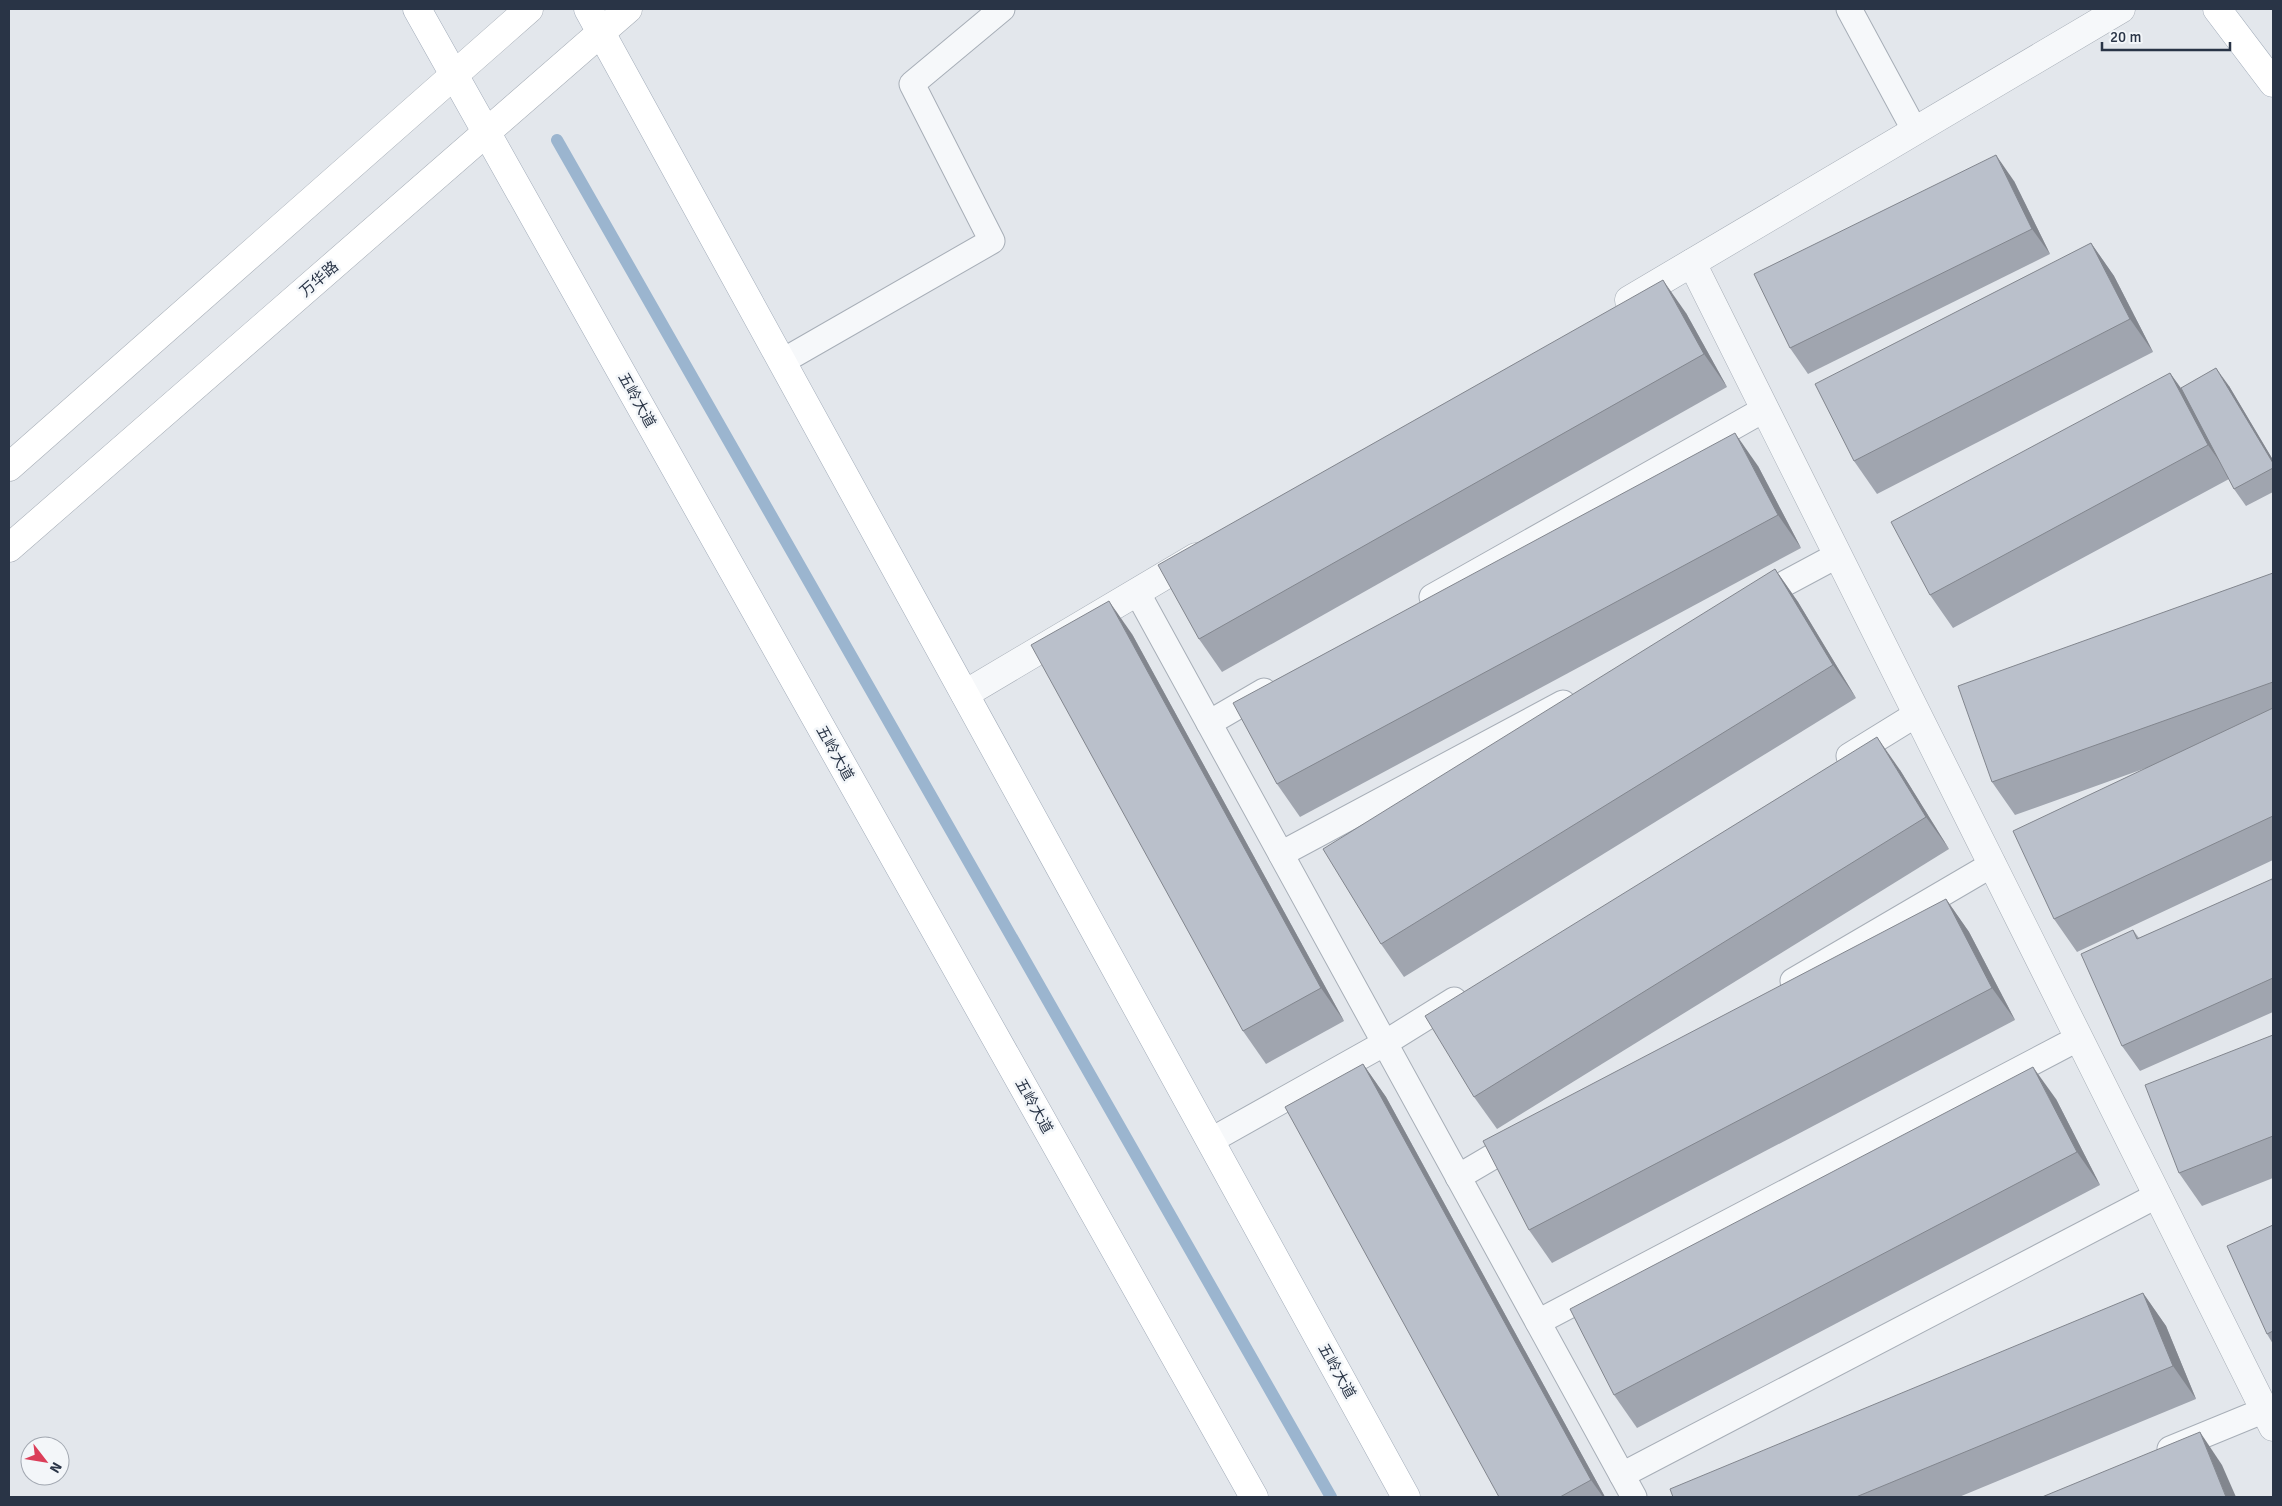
<svg xmlns="http://www.w3.org/2000/svg" width="2282" height="1506" viewBox="0 0 2282 1506" font-family="Signika,'Noto Sans SC',sans-serif">
  <style>
    .lines { fill: none; stroke-linecap: round; stroke-linejoin: round }
    .stream { stroke: #9bb5cf; stroke-width: 12 }
    .lane-casing { stroke: #a7aeb7; stroke-width: 27 }
    .street-casing { stroke: #a7aeb7; stroke-width: 29 }
    .secondary-casing { stroke: #a7aeb7; stroke-width: 29 }
    .primary-casing { stroke: #a1abb9; stroke-width: 29 }
    .lane { stroke: #f6f8fa; stroke-width: 25 }
    .street { stroke: #f6f8fa; stroke-width: 28 }
    .secondary { stroke: #fff; stroke-width: 28 }
    .primary { stroke: #fff; stroke-width: 28 }
    .wall { fill: #a0a5af }
    .shaded-wall { fill: #82868e }
    .building { fill: #bac0cb; stroke: #82868e }
    .labels { text-anchor: middle; dominant-baseline: central; stroke-width: 5; stroke-linejoin: round; paint-order: stroke }
    .street-label { font-size: 15px; fill: #293446; stroke: #f3f6f9 }
  </style>
  <rect width="100%" height="100%" fill="#e3e7ec"/>
  <g class="lines">
    <path class="stream" d="M 557,140 L 1331,1497"/>
    <defs>
      <g id="lane">
        <path d="M 1849,9 L 1915,131"/>
        <path d="M 783,361 L 992,241 L 912,84 L 1002,9"/>
        <path d="M 1137,592 L 1634,1497"/>
        <path d="M 1432,597 L 1765,409"/>
        <path d="M 1754,600 L 1838,555"/>
        <path d="M 1209,723 L 1264,691"/>
        <path d="M 1849,756 L 1917,714"/>
        <path d="M 1281,854 L 1563,703"/>
        <path d="M 1793,981 L 1993,864"/>
        <path d="M 1210,1141 L 1385,1043 L 1454,1000"/>
        <path d="M 1458,1177 L 1521,1140"/>
        <path d="M 1538,1322 L 2079,1038"/>
        <path d="M 2170,1449 L 2265,1410"/>
        <path d="M 1622,1475 L 2158,1195"/>
      </g>
      <g id="street">
        <path d="M 1692,263 L 2273,1427"/>
        <path d="M 1629,300 L 2121,9"/>
        <path d="M 965,694 L 1196,557"/>
      </g>
      <g id="secondary">
        <path d="M 9,467 L 529,9"/>
        <path d="M 9,548 L 628,9"/>
      </g>
      <g id="primary">
        <path d="M 417,9 L 1254,1497"/>
        <path d="M 588,9 L 1406,1497"/>
        <path d="M 2217,9 L 2273,83"/>
      </g>
    </defs>
    <use href="#lane" class="lane-casing"/>
    <use href="#street" class="street-casing"/>
    <use href="#secondary" class="secondary-casing"/>
    <use href="#primary" class="primary-casing"/>
    <use href="#lane" class="lane"/>
    <use href="#street" class="street"/>
    <use href="#secondary" class="secondary"/>
    <use href="#primary" class="primary"/>
  </g>
  <g class="wall">
    <path d="M 2014,181 L 2050,254 L 1808,374 L 1790,348 Z"/>
    <path d="M 2091,243 L 2114,276 L 2153,352 L 1877,494 L 1854,461 Z"/>
    <path d="M 1686,313 L 1727,387 L 1222,672 L 1199,639 Z"/>
    <path d="M 2170,373 L 2181,388 L 2229,386 L 2273,460 L 2273,492 L 2246,506 L 2234,489 L 2229,479 L 1953,628 L 1930,595 Z"/>
    <path d="M 1758,466 L 1801,548 L 1300,817 L 1277,784 Z"/>
    <path d="M 1775,569 L 1798,602 L 1856,698 L 1404,977 L 1381,944 Z"/>
    <path d="M 2273,573 L 2273,860 L 2077,952 L 2054,919 L 2146,768 L 2015,815 L 1992,782 Z"/>
    <path d="M 1132,634 L 1344,1021 L 1266,1064 L 1243,1031 Z"/>
    <path d="M 1900,770 L 1949,849 L 1497,1129 L 1474,1097 Z"/>
    <path d="M 2273,881 L 2273,1012 L 2140,1071 L 2122,1046 L 2133,930 L 2139,938 Z"/>
    <path d="M 1946,899 L 1969,932 L 2015,1020 L 1552,1263 L 1529,1230 Z"/>
    <path d="M 2273,1035 L 2273,1178 L 2202,1206 L 2179,1173 Z"/>
    <path d="M 1363,1064 L 1386,1097 L 1605,1497 L 1499,1497 Z"/>
    <path d="M 2056,1099 L 2100,1185 L 1637,1428 L 1614,1395 Z"/>
    <path d="M 2273,1225 L 2273,1344 L 2267,1334 Z"/>
    <path d="M 2143,1293 L 2166,1326 L 2196,1399 L 1959,1497 L 1673,1497 Z"/>
  </g>
  <g class="shaded-wall">
    <path d="M 1996,155 L 2014,181 L 2050,254 L 2032,229 Z"/>
    <path d="M 2091,243 L 2114,276 L 2153,352 L 2130,319 Z"/>
    <path d="M 1663,280 L 1686,313 L 1727,387 L 1704,354 Z"/>
    <path d="M 2216,368 L 2229,386 L 2273,460 L 2273,463 Z"/>
    <path d="M 2170,373 L 2193,406 L 2231,478 L 2208,445 Z"/>
    <path d="M 1735,433 L 1758,466 L 1801,548 L 1778,515 Z"/>
    <path d="M 1775,569 L 1798,602 L 1856,698 L 1833,665 Z"/>
    <path d="M 1109,601 L 1132,634 L 1344,1021 L 1321,988 Z"/>
    <path d="M 1877,737 L 1900,770 L 1949,849 L 1926,817 Z"/>
    <path d="M 1946,899 L 1969,932 L 2015,1020 L 1992,988 Z"/>
    <path d="M 1363,1064 L 1386,1097 L 1605,1497 L 1603,1497 L 1591,1480 Z"/>
    <path d="M 2033,1067 L 2056,1099 L 2100,1185 L 2077,1152 Z"/>
    <path d="M 2143,1293 L 2166,1326 L 2196,1399 L 2173,1366 Z"/>
    <path d="M 2200,1432 L 2222,1465 L 2236,1497 L 2226,1497 Z"/>
  </g>
  <g class="building">
    <path d="M 1996,155 L 2032,229 L 1790,348 L 1754,274 Z"/>
    <path d="M 2091,243 L 2130,319 L 1854,461 L 1815,384 Z"/>
    <path d="M 1663,280 L 1704,354 L 1199,639 L 1158,565 Z"/>
    <path d="M 2216,368 L 2273,463 L 2273,468 L 2234,489 L 2181,388 Z"/>
    <path d="M 2170,373 L 2208,445 L 1930,595 L 1891,522 Z"/>
    <path d="M 1735,433 L 1778,515 L 1277,784 L 1233,703 Z"/>
    <path d="M 1775,569 L 1833,665 L 1381,944 L 1323,849 Z"/>
    <path d="M 2273,573 L 2273,682 L 1992,782 L 1958,686 Z"/>
    <path d="M 1109,601 L 1321,988 L 1243,1031 L 1031,645 Z"/>
    <path d="M 2273,708 L 2273,816 L 2054,919 L 2013,831 Z"/>
    <path d="M 1877,737 L 1926,817 L 1474,1097 L 1425,1016 Z"/>
    <path d="M 2272,879 L 2273,883 L 2273,978 L 2122,1046 L 2081,954 L 2133,930 L 2137,939 Z"/>
    <path d="M 1946,899 L 1992,988 L 1529,1230 L 1483,1141 Z"/>
    <path d="M 2273,1035 L 2273,1136 L 2179,1173 L 2145,1085 Z"/>
    <path d="M 1363,1064 L 1591,1480 L 1560,1497 L 1499,1497 L 1285,1107 Z"/>
    <path d="M 2033,1067 L 2077,1152 L 1614,1395 L 1570,1309 Z"/>
    <path d="M 2273,1225 L 2273,1331 L 2267,1334 L 2227,1246 Z"/>
    <path d="M 2143,1293 L 2173,1366 L 1856,1497 L 1673,1497 L 1670,1489 Z"/>
    <path d="M 2200,1432 L 2226,1497 L 2042,1497 Z"/>
  </g>
  <g class="labels">
    <g class="street-label">
      <text transform="translate(319 279) rotate(-41)">万华路</text>
      <text transform="translate(637 400) rotate(61)">五岭大道</text>
      <text transform="translate(835 753) rotate(61)">五岭大道</text>
      <text transform="translate(1034 1106) rotate(61)">五岭大道</text>
      <text transform="translate(1337 1371) rotate(61)">五岭大道</text>
    </g>
  </g>
  <rect width="2282" height="1506" fill="none" stroke="#293446" stroke-width="20"/>
  <g transform="translate(45 1461) rotate(121)"><circle r="24" fill="#f3f6f9" stroke="#a2a8b1"/>
  <path d="M0-4L9 19L0 12L-9 19Z" fill="#db3e59"/>
  <text y="-8" font-size="14" font-weight="bold" text-anchor="middle" fill="#293446">N</text>
  </g>
  <path d="M2102 42v8h128v-8" fill="none" stroke="#293446" stroke-width="2.5"/>
  <text x="2110" y="42" font-size="15" fill="#293446" stroke="#f3f6f9" stroke-width="4" paint-order="stroke">20 m</text>
</svg>
